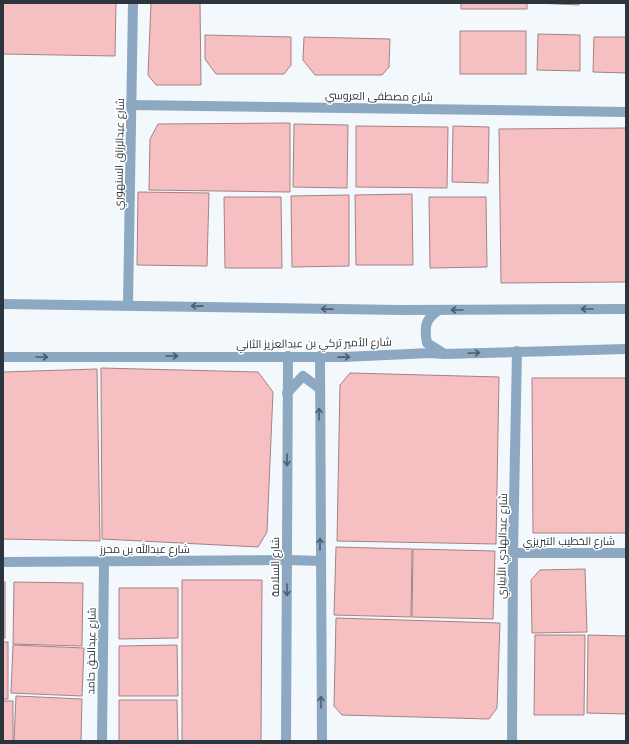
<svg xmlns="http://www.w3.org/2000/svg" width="629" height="744" viewBox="0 0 629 744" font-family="'IBM Plex Sans',Cairo,sans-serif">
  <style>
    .building { fill: #f6bfc2; stroke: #a48284 }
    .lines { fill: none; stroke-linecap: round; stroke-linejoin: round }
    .minor { stroke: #8da8c1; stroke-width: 10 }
    .tertiary { stroke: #8da8c1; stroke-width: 10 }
    .oneway { stroke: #4d5d6c }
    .labels { text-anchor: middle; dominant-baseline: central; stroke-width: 3; stroke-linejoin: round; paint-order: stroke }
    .street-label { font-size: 11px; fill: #2b353e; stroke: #fff }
  </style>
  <rect width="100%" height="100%" fill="#f3f8fd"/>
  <g class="building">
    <path d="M 3,3 L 116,3 L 115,56 L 3,54 Z"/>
    <path d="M 151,3 L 200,3 L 201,85 L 156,85 L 148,75 Z"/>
    <rect x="461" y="3" width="66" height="6"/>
    <path d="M 536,3 L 579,3 L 579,5 Z"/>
    <rect x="460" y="31" width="66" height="43"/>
    <path d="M 538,34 L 580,35 L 580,71 L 537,70 Z"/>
    <path d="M 205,35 L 291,37 L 291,65 L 284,74 L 216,74 L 205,59 Z"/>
    <path d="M 304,37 L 390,39 L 389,67 L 382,75 L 315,75 L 303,60 Z"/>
    <path d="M 594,37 L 626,37 L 626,73 L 593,72 Z"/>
    <path d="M 290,123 L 290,192 L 149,190 L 150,139 L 158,124 Z"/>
    <path d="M 294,124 L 348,125 L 347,188 L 293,187 Z"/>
    <path d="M 356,126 L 448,127 L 447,188 L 356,187 Z"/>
    <path d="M 453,126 L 489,127 L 488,183 L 452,182 Z"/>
    <path d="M 626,128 L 626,282 L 501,283 L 499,129 Z"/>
    <path d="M 138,192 L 209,193 L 207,266 L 137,265 Z"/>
    <path d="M 412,194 L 413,265 L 356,265 L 355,195 Z"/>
    <path d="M 349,195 L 349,266 L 292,267 L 291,196 Z"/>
    <path d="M 224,197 L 281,197 L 282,268 L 225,268 Z"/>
    <path d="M 429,197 L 486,197 L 487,267 L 430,268 Z"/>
    <path d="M 101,368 L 258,372 L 273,392 L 267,532 L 258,547 L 102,539 Z"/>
    <path d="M 97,369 L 100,541 L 3,539 L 3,372 Z"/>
    <path d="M 350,373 L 499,377 L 496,544 L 337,541 L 340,385 Z"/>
    <path d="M 532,378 L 626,378 L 626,533 L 533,533 Z"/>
    <path d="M 336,547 L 412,549 L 411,617 L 334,615 Z"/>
    <path d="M 413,549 L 495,551 L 493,619 L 412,617 Z"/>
    <path d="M 585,569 L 587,632 L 532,633 L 531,580 L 540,570 Z"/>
    <path d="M 182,580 L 262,580 L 261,741 L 182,741 Z"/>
    <rect x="3" y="582" width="2" height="56"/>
    <path d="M 14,582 L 83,583 L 82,646 L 13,644 Z"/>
    <path d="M 119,588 L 178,588 L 178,638 L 119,639 Z"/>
    <path d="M 336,618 L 500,623 L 497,708 L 489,719 L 342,715 L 334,706 Z"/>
    <path d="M 535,635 L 585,635 L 584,715 L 534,715 Z"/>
    <path d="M 588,635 L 626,636 L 626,714 L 587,713 Z"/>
    <rect x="3" y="642" width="5" height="57"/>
    <path d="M 13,645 L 84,648 L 82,696 L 11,693 Z"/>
    <path d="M 177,645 L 178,696 L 119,696 L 119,646 Z"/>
    <path d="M 16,696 L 82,699 L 81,741 L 14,741 Z"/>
    <path d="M 119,700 L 177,700 L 178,741 L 119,741 Z"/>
    <rect x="3" y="701" width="10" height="40"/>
  </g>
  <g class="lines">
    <g class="minor">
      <path d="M 131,105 L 626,112"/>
      <path d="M 128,305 L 133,3"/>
      <path d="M 513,553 L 626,553"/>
      <path d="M 3,562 L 287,560"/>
      <path d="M 102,741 L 104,561"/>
      <path d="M 512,741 L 513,553 L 517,351"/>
    </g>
    <g class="tertiary">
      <path d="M 3,304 L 401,310 L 626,309"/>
      <path d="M 439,310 C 425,319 424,327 427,343 L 443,353"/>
      <path d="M 320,356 L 322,741"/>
      <path d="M 3,357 L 343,357 L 431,353 L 444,354 L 626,349"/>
      <path d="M 287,393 L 303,376 L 319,388"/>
      <path d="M 287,560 L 320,561"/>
      <path d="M 286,741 L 288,356"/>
    </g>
  </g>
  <defs><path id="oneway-shaft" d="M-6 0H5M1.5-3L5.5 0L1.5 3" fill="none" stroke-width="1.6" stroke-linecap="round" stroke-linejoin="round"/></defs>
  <g class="oneway">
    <use href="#oneway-shaft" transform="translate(197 306) rotate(-179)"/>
    <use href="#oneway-shaft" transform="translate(327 309) rotate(-179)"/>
    <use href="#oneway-shaft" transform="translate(587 309) rotate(180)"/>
    <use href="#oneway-shaft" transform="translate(457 310) rotate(180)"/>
    <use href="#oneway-shaft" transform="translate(474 353) rotate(-3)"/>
    <use href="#oneway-shaft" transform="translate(172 356)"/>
    <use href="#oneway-shaft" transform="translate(42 357)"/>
    <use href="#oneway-shaft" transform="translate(344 357) rotate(-1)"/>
    <use href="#oneway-shaft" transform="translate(319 414) rotate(-90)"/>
    <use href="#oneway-shaft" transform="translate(287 460) rotate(90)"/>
    <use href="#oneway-shaft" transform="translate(320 544) rotate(-90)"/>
    <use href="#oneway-shaft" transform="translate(287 590) rotate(90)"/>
    <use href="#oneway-shaft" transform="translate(321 702) rotate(-90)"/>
  </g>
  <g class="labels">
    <g class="street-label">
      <text transform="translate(379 96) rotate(1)">شارع مصطفى العروسي</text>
      <text transform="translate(119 154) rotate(-89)">شارع عبدالرزاق السنهوري</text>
      <text transform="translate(314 343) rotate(-1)">شارع الأمير تركي بن عبدالعزيز الثاني</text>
      <text x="569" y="541">شارع الخطيب التبريزي</text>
      <text transform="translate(502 546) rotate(-89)">شارع عبدالهادي الأبياري</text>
      <text x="145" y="549">شارع عبدالله بن محرز</text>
      <text transform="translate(275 567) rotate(-90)">شارع السلامة</text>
      <text transform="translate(91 651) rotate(-89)">شارع عبدالحق حامد</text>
    </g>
  </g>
  <rect width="629" height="744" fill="none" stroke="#2b353e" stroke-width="8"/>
</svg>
